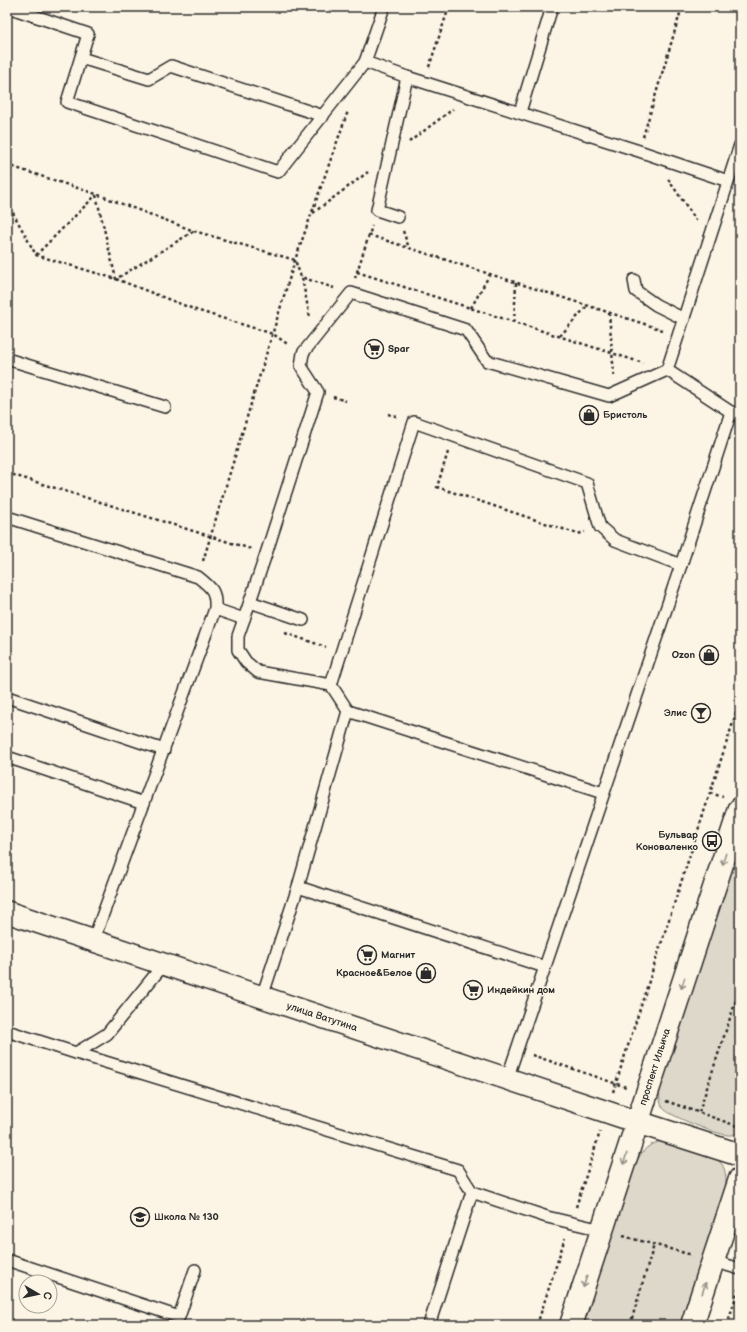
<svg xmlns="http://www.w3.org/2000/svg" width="747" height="1332" viewBox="0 0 747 1332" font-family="'Balsamiq Sans',sans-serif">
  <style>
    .green { fill: #ded8ca; stroke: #84827a }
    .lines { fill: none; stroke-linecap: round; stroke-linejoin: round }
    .service-casing { stroke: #2b2b2b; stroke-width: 14 }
    .minor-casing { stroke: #2b2b2b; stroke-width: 24 }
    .tertiary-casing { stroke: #2b2b2b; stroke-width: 25 }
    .path { stroke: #2b2b2b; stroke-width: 2.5; stroke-dasharray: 3 3; stroke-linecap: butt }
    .service { stroke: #fcf5e5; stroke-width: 11 }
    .minor { stroke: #fcf5e5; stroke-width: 21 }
    .tertiary { stroke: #fcf5e5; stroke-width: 22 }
    .oneway { stroke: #949088 }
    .labels { text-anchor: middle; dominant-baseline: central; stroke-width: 3; stroke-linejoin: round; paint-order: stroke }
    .poi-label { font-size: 10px; font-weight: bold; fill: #2b2b2b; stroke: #fcf5e5; text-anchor: start }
    .street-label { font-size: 10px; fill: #2b2b2b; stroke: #fcf5e5 }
  </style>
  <rect width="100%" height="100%" fill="#fcf5e5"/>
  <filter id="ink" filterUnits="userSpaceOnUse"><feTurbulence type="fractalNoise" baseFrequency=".025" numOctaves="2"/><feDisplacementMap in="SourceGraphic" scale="8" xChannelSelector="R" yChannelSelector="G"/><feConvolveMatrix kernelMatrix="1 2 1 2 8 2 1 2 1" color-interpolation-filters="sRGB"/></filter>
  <g filter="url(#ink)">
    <g class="green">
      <path d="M 740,842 L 740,1131 C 738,1132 734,1135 731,1135 C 722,1137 669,1116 663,1108 C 659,1102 660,1095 659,1087 Z"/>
      <path d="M 661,1141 C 673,1145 711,1155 720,1162 C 726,1168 726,1178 726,1185 L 680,1325 L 581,1325 L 633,1168 C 641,1153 644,1146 661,1141 Z"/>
    </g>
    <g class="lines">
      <defs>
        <g id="service">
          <path d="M 8,7 L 88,34 L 67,102 L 278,172 L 365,62 L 407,77 L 639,151 L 728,181"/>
          <path d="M 81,58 L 149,79 L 171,66 L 323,116"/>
          <path d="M 365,62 L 384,7"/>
          <path d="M 520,112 L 552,7"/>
          <path d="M 740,145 L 667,370 L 731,412 L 740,415"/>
          <path d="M 398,217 L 377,210 L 407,77"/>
          <path d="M 634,280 L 636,291 L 656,305 L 684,319"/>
          <path d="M 7,359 L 165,407"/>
          <path d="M 7,517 L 198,577 C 212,588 216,591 215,609 L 93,941"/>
          <path d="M 250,602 L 303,620"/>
          <path d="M 215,609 L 244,619 L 266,554 L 318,392 L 301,366 L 303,353 L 351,293 L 466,330 L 487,361 L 609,396 L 667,370"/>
          <path d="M 244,619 L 238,636 L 238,650 L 246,662 L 258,672 L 331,685 L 348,711 L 298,887 L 262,997"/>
          <path d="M 331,685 L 414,422 L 587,483 L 600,527 L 615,540 L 681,565"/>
          <path d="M 7,697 L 164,750"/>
          <path d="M 348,711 L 603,793"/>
          <path d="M 7,757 L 144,803"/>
          <path d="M 298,887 L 545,967"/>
          <path d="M 7,1031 L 76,1053 L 107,1034 L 164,964"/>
          <path d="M 76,1053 L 458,1170 L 472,1192 L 429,1325"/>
          <path d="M 507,1079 L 681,565 L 731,412"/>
          <path d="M 472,1192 L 547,1217 L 602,1230"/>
          <path d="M 7,1260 L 179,1317 L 195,1270"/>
          <path d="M 713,1261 L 740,1269"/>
        </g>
        <path id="minor" d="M 7,912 L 637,1122"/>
        <g id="tertiary">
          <path d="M 637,1122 L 740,1155"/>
          <path d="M 571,1325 L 740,809"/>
          <path d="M 692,1325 L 740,1179"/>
        </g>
      </defs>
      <use href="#service" class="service-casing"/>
      <use href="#minor" class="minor-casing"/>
      <use href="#tertiary" class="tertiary-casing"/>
      <g class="path">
        <path d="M 429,67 L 449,7"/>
        <path d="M 643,137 L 682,7"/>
        <path d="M 409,142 L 453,109"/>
        <path d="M 7,165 L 96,194 L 194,231 L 295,260 L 301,277 L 334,288"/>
        <path d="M 668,179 L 698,223"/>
        <path d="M 96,195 L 116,279 L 194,231"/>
        <path d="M 7,202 L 36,255 L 116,279 L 196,310 L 273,334 L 289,345"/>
        <path d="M 313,213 L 368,172"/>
        <path d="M 403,231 L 409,248"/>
        <path d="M 369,235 L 663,330"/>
        <path d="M 36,255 L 96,195"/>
        <path d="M 357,272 L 643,363"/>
        <path d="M 302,278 L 310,318"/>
        <path d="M 355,278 L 372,226"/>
        <path d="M 471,308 L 490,274"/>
        <path d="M 609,313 L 614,376"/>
        <path d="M 514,322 L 516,283"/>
        <path d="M 560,336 L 587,306"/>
        <path d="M 736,396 L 740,383"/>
        <path d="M 333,397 L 346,401"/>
        <path d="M 388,414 L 399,417"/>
        <path d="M 448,452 L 437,487 L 578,534 L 585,532"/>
        <path d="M 7,473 L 251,549"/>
        <path d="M 203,561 L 295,260 L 348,111"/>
        <path d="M 285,633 L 326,647"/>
        <path d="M 710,793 L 723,797"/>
        <path d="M 532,1055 L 626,1087"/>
        <path d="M 613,1092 L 740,701"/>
        <path d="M 666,1101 L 740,1127"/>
        <path d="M 699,1112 L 740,988"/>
        <path d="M 576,1207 L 600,1132"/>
        <path d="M 623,1236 L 692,1255"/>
        <path d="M 537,1325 L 565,1238"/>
        <path d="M 630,1325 L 654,1245"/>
        <path d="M 727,1325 L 740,1284"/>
      </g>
      <use href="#service" class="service"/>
      <use href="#minor" class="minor"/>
      <use href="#tertiary" class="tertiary"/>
    </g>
    <defs><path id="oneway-shaft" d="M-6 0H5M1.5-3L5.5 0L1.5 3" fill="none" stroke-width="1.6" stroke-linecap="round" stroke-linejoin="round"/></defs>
    <g class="oneway">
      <use href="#oneway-shaft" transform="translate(724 859) rotate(108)"/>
      <use href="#oneway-shaft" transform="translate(683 983) rotate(108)"/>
      <use href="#oneway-shaft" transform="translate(625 1159) rotate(108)"/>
      <use href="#oneway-shaft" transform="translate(585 1282) rotate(108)"/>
      <use href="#oneway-shaft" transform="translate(704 1288) rotate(-72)"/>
    </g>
  </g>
  <defs>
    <symbol id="supermarket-ring" viewBox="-11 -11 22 22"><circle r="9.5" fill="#fcf5e5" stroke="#2b2b2b" stroke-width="1.5"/><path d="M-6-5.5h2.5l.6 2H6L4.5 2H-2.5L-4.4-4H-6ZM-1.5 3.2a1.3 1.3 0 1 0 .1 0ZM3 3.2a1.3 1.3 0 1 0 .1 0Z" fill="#2b2b2b"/></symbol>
    <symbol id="shop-ring" viewBox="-11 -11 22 22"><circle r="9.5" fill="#fcf5e5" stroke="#2b2b2b" stroke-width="1.5"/><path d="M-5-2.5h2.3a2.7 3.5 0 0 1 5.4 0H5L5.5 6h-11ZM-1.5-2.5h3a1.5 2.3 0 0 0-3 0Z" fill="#2b2b2b"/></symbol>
    <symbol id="bar-ring" viewBox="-11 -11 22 22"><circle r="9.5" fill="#fcf5e5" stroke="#2b2b2b" stroke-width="1.5"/><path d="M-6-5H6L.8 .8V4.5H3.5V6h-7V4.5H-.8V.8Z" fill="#2b2b2b"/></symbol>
    <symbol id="bus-ring" viewBox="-11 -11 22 22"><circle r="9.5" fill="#fcf5e5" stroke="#2b2b2b" stroke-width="1.5"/><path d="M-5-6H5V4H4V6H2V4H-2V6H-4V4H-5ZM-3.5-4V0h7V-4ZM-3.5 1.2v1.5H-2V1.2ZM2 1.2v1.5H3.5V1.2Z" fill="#2b2b2b"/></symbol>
    <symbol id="school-ring" viewBox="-11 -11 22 22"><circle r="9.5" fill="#fcf5e5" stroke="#2b2b2b" stroke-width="1.5"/><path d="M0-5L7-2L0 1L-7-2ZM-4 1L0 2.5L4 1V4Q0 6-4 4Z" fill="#2b2b2b"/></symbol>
  </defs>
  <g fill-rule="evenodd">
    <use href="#supermarket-ring" x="363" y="338" width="22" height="22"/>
    <use href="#shop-ring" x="578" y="404" width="22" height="22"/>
    <use href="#shop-ring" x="698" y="644" width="22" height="22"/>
    <use href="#bar-ring" x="690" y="702" width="22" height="22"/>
    <use href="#bus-ring" x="701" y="830" width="22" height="22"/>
    <use href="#supermarket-ring" x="356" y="944" width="22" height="22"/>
    <use href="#shop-ring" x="415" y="962" width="22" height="22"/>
    <use href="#supermarket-ring" x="462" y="979" width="22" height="22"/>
    <use href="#school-ring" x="129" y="1206" width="22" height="22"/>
  </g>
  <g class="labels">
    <g class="poi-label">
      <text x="388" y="349">Spar</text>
      <text x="603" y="415">Бристоль</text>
      <text x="695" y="655" text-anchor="end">Ozon</text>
      <text x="687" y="713" text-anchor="end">Элис</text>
      <text x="698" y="835" text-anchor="end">Бульвар<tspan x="698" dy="12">Коноваленко</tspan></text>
      <text x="381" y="955">Магнит</text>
      <text x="412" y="973" text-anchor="end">Красное&amp;Белое</text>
      <text x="487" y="990">Индейкин дом</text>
      <text x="154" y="1217">Школа № 130</text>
    </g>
    <g class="street-label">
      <text transform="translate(322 1017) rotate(18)">улица Ватутина</text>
      <text transform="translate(655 1067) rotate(-72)">проспект Ильича</text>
    </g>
  </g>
  <rect width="747" height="1332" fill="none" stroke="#fcf5e5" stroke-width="24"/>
  <rect x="12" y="12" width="723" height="1308" fill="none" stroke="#2b2b2b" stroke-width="1.5" filter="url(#ink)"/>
  <g transform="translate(38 1294) rotate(99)"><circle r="19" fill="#fcf5e5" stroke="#a8a49b"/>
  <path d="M0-3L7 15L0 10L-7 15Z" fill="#2b2b2b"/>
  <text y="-6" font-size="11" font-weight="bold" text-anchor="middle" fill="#2b2b2b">С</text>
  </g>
</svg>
